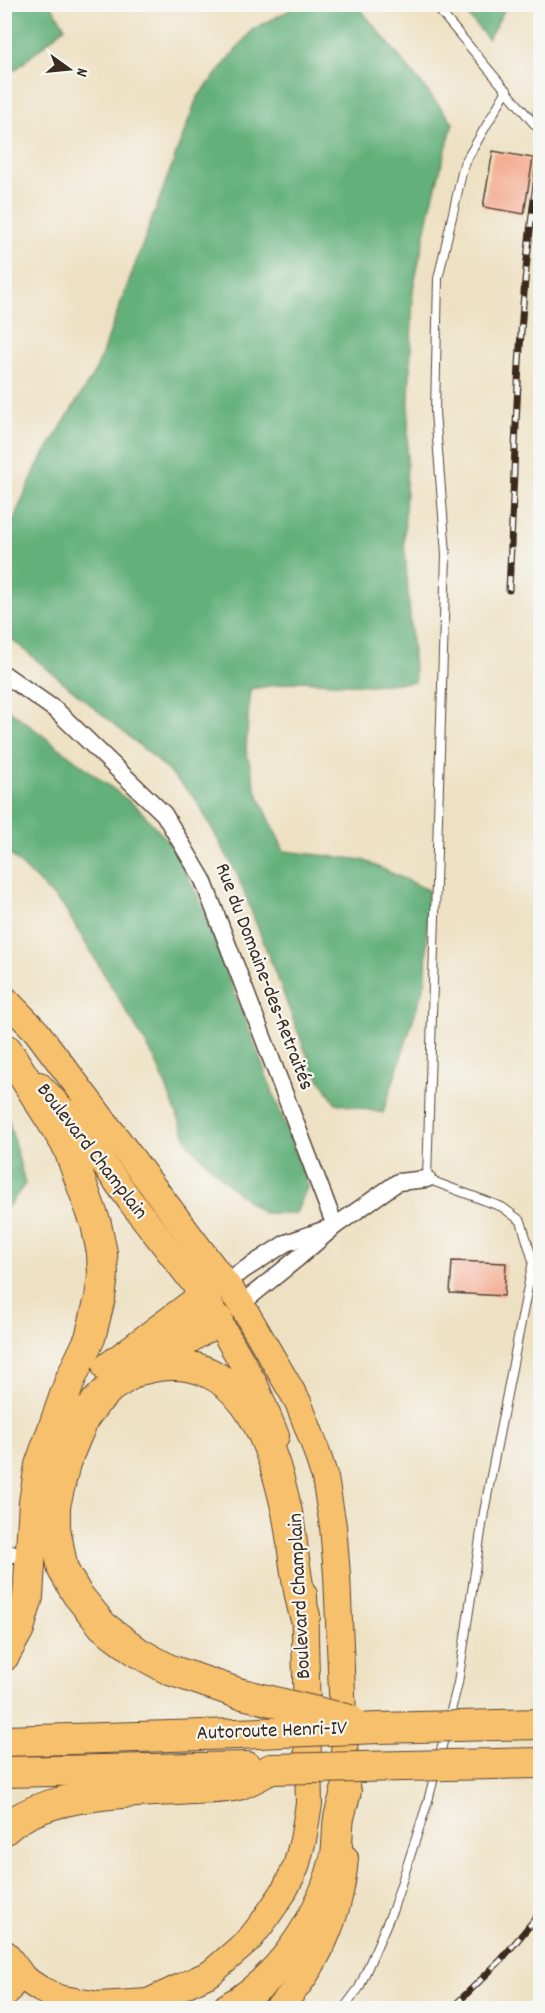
<svg xmlns="http://www.w3.org/2000/svg" width="545" height="2013" viewBox="0 0 545 2013" font-family="Dekko,sans-serif">
  <style>
    .forest { fill: #63b07a; stroke: #4f6d4c; stroke-width: 1.5 }
    .building { fill: #f4ae94 }
    .lines { fill: none; stroke-linecap: round; stroke-linejoin: round }
    .service-casing { stroke: #564537; stroke-width: 10 }
    .minor-casing { stroke: #564537; stroke-width: 19 }
    .primary-casing { stroke: #564537; stroke-width: 28 }
    .motorway-casing { stroke: #564537; stroke-width: 32 }
    .service { stroke: #fff; stroke-width: 8 }
    .minor { stroke: #fff; stroke-width: 16 }
    .primary { stroke: #f7c06c; stroke-width: 26 }
    .motorway { stroke: #f7c06c; stroke-width: 30 }
    .rail-casing { stroke: #3b2a1e; stroke-width: 7 }
    .rail { stroke: #f6f6f2; stroke-width: 4.5; stroke-dasharray: 14; stroke-linecap: butt }
    .motorway-bridge-casing { stroke: #564537; stroke-width: 32; stroke-linecap: butt }
    .motorway-bridge { stroke: #f7c06c; stroke-width: 30 }
    .labels { text-anchor: middle; dominant-baseline: central; stroke-width: 4.5; stroke-linejoin: round; paint-order: stroke }
    .street-label { font-size: 21px; fill: #3b2a1e; stroke: #f6f6f2 }
  </style>
  <rect width="100%" height="100%" fill="#f6f6f2"/>
  <filter id="ink" filterUnits="userSpaceOnUse"><feTurbulence type="fractalNoise" baseFrequency=".0167" numOctaves="2"/><feDisplacementMap in="SourceGraphic" scale="12" xChannelSelector="R" yChannelSelector="G"/><feConvolveMatrix kernelMatrix="1 2 1 2 8 2 1 2 1" color-interpolation-filters="sRGB"/></filter>
  <filter id="wash" filterUnits="userSpaceOnUse"><feTurbulence type="fractalNoise" baseFrequency=".008" numOctaves="4" result="noise"/><feDisplacementMap in="SourceGraphic" scale="24" xChannelSelector="R" yChannelSelector="G"/><feGaussianBlur stdDeviation="1.35" result="paint"/><feColorMatrix in="noise" values="0 0 0 0 0 0 0 0 0 0 0 0 0 0 0 0 0 1.4 0 .05"/><feComposite in="paint" operator="in"/></filter>
  <g filter="url(#wash)">
    <rect width="100%" height="100%" fill="#eee1c3"/>
    <g class="forest">
      <path d="M 354,4 L 358,6 L 453,123 L 432,201 L 413,289 L 404,541 L 415,682 L 368,685 L 301,681 L 250,689 L 246,750 L 256,790 L 284,851 L 363,860 L 428,890 L 426,979 L 383,1113 L 336,1103 L 312,1068 L 237,874 L 195,798 L 156,759 L 4,633 L 5,539 L 37,466 L 96,370 L 197,98 L 253,29 L 300,5 Z"/>
      <path d="M 4,5 L 51,5 L 65,27 L 15,70 L 5,71 Z"/>
      <path d="M 459,5 L 507,5 L 488,39 Z"/>
      <path d="M 4,706 L 138,808 L 172,846 L 200,901 L 308,1185 L 296,1213 L 263,1213 L 232,1188 L 189,1144 L 155,1059 L 64,907 L 5,849 Z"/>
      <path d="M 5,1106 L 25,1184 L 5,1210 L 4,1210 Z"/>
    </g>
    <g id="blocks">
      <g class="building">
        <path d="M 493,151 L 533,158 L 524,214 L 483,207 Z"/>
        <path d="M 452,1261 L 506,1263 L 504,1296 L 450,1293 Z"/>
      </g>
    </g>
  </g>
  <g filter="url(#ink)">
    <use href="#blocks" fill-opacity="0" stroke="#564537" stroke-width="1.5"/>
    <g class="lines">
      <defs>
        <g id="service">
          <path d="M 434,4 L 540,131"/>
          <path d="M 536,124 L 540,99"/>
          <path d="M 540,519 L 540,533"/>
          <path d="M 344,2008 L 359,1988 L 393,1909 L 428,1801 L 458,1683 L 484,1512 L 533,1261 L 521,1221 L 502,1207 L 427,1179 L 446,554 L 435,412 L 438,279 L 464,164 L 507,90"/>
        </g>
        <g id="minor">
          <path d="M 4,674 L 57,711 L 164,814 L 203,880 L 335,1226"/>
          <path d="M 225,1282 L 286,1243 L 326,1229"/>
          <path d="M 241,1304 L 298,1258 L 335,1226 L 398,1182 L 427,1179"/>
          <path d="M 4,1553 L 36,1556"/>
        </g>
        <g id="primary">
          <path d="M 4,998 L 37,1032 L 241,1304 L 298,1402 L 313,1441 L 325,1478 L 333,1526 L 337,1575 L 346,1786"/>
          <path d="M 39,1085 L 72,1120 L 132,1203 L 204,1296 L 255,1385 L 276,1436"/>
          <path d="M 4,1996 L 19,1975 L 40,1989 L 58,1998 L 81,2002 L 99,2005 L 148,2002 L 211,1973 L 249,1940 L 263,1922 L 283,1893 L 296,1867 L 303,1840 L 309,1804 L 304,1595"/>
          <path d="M 278,2008 C 317,1970 341,1913 345,1858"/>
        </g>
        <g id="motorway">
          <path d="M 218,1320 L 111,1387 L 96,1402 L 84,1418 L 65,1463 L 55,1506 L 55,1528 L 63,1570 L 77,1594 L 103,1626 L 139,1653 L 170,1670 L 238,1693"/>
          <path d="M 108,1368 L 204,1296"/>
          <path d="M 144,1369 C 240,1344 273,1442 288,1517 C 294,1550 295,1583 305,1616"/>
          <path d="M 4,1656 L 19,1629 L 28,1597 L 34,1502 L 40,1465 L 71,1378 L 90,1338 L 100,1298 L 103,1275 L 102,1253 L 96,1224 L 68,1147 L 7,1050"/>
          <path d="M 4,1741 L 237,1734"/>
          <path d="M 4,1772 L 247,1767"/>
          <path d="M 4,1830 C 47,1790 136,1793 193,1789 C 207,1788 225,1789 238,1785 C 250,1781 261,1774 271,1769"/>
          <path d="M 4,1955 L 19,1975"/>
          <path d="M 228,2008 C 282,1977 323,1915 336,1854 C 338,1842 337,1830 339,1818 C 341,1809 344,1800 346,1791"/>
        </g>
      </defs>
      <use href="#service" class="service-casing"/>
      <use href="#minor" class="minor-casing"/>
      <use href="#primary" class="primary-casing"/>
      <use href="#motorway" class="motorway-casing"/>
      <use href="#service" class="service"/>
      <use href="#minor" class="minor"/>
      <use href="#primary" class="primary"/>
      <use href="#motorway" class="motorway"/>
      <defs>
        <g id="rail">
          <path d="M 509,590 C 516,446 517,300 540,158"/>
          <path d="M 452,2008 L 501,1960 L 540,1913"/>
        </g>
      </defs>
      <use href="#rail" class="rail-casing"/>
      <use href="#rail" class="rail"/>
      <defs>
        <g id="motorway-bridge">
          <path d="M 238,1693 L 350,1720"/>
          <path d="M 237,1734 L 379,1728 L 540,1724"/>
          <path d="M 271,1769 L 540,1763"/>
        </g>
      </defs>
      <use href="#motorway-bridge" class="motorway-bridge-casing"/>
      <use href="#motorway-bridge" class="motorway-bridge"/>
    </g>
  </g>
  <g class="labels">
    <g class="street-label">
      <text transform="translate(263 977) rotate(69)">Rue du Domaine-des-Retraités</text>
      <text transform="translate(91 1152) rotate(52)">Boulevard Champlain</text>
      <text transform="translate(301 1596) rotate(-93)">Boulevard Champlain</text>
      <text transform="translate(272 1732) rotate(-2)">Autoroute Henri-IV</text>
    </g>
  </g>
  <rect width="545" height="2013" fill="none" stroke="#f6f6f2" stroke-width="24"/>
  <g transform="translate(69 69) rotate(105)" stroke="#f6f6f2" stroke-width="4.5" paint-order="stroke">
  <path d="M0-4.5L10 22L0 15L-10 22Z" fill="#3b2a1e"/>
  <text y="-9" font-size="16" font-weight="bold" text-anchor="middle" fill="#3b2a1e">N</text>
  </g>
</svg>
